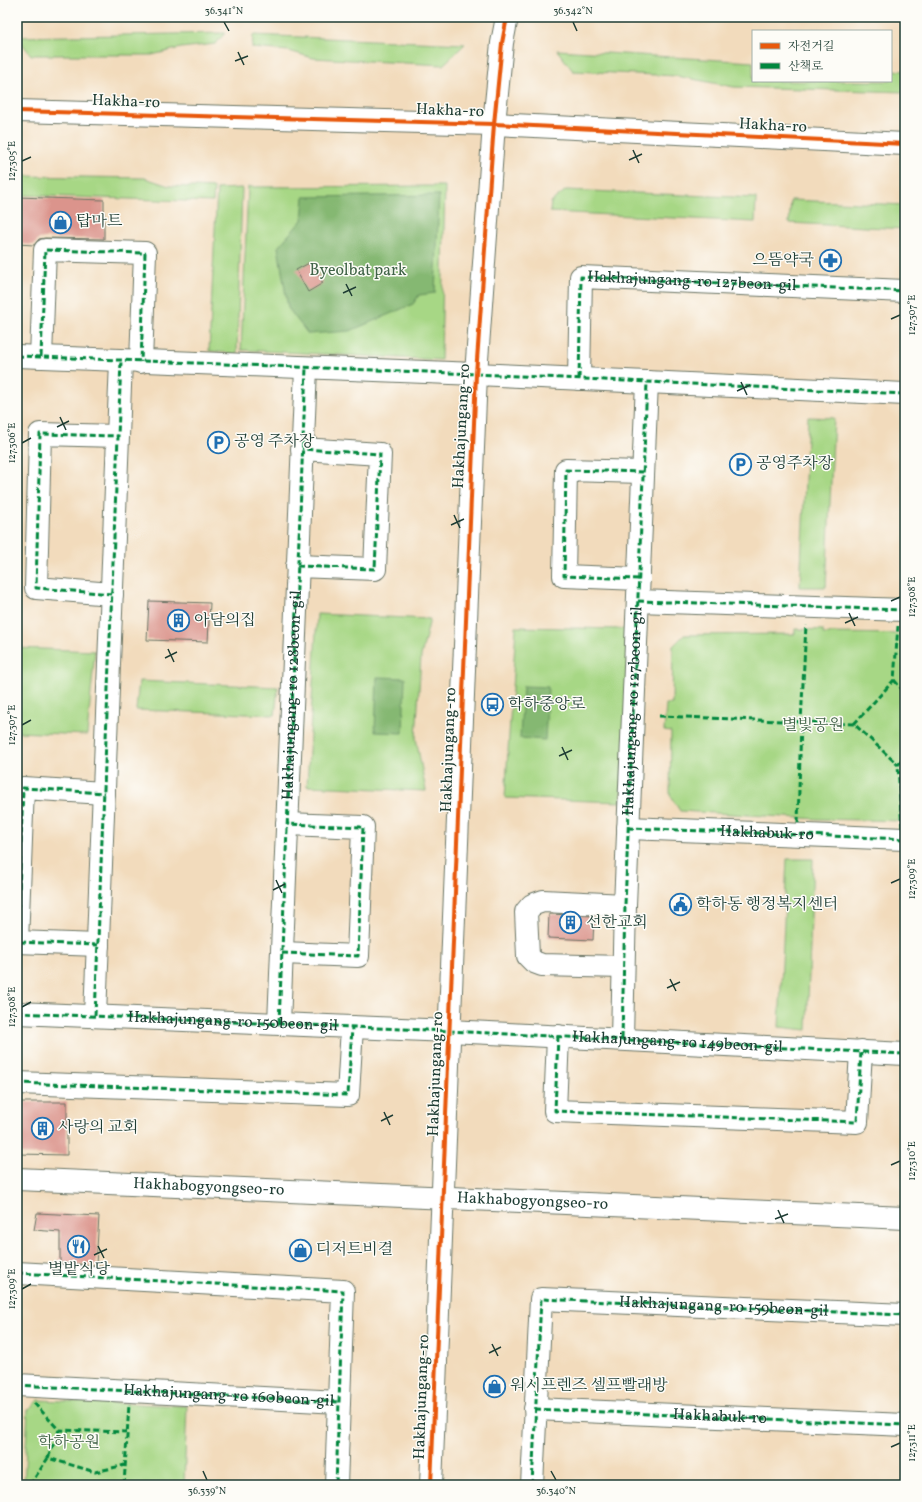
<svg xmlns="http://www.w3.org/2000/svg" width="922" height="1502" viewBox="0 0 922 1502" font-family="Vollkorn,'Noto Serif KR',serif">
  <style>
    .green { fill: #a7d785; stroke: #638a5c }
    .forest { fill: #85b872; stroke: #527a53 }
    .building { fill: #db948c }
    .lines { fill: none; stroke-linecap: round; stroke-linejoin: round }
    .minor-casing { stroke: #697464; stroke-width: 24 }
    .minor { stroke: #fff; stroke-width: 22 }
    .quiet { stroke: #00873e; stroke-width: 3; stroke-dasharray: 6 3; stroke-linecap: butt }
    .cycleway-casing { stroke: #fdfcf7; stroke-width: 6 }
    .cycleway { stroke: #e8590c; stroke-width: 4 }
    .ticks { fill: none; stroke: #1f3d34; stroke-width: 1.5 }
    .labels { text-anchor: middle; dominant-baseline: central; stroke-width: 3; stroke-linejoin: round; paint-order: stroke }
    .street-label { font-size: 16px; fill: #1f3d34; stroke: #fdfcf7 }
    .poi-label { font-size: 16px; fill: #1f3d34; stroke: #fdfcf7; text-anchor: start }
    .park-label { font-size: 16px; fill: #416448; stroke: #fdfcf7 }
    .neatline { fill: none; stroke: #1f3d34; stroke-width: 1.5 }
    .ticks-label { font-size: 10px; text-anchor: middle; fill: #1f3d34 }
  </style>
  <rect width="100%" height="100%" fill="#fdfcf7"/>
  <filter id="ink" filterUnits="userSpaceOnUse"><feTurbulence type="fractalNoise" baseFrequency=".025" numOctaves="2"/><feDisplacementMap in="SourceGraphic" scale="8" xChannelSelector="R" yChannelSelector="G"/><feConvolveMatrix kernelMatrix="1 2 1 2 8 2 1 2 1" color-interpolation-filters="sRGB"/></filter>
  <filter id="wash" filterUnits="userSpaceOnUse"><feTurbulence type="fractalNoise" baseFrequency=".012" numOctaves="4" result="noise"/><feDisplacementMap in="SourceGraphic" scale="16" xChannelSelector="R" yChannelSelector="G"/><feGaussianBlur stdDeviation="0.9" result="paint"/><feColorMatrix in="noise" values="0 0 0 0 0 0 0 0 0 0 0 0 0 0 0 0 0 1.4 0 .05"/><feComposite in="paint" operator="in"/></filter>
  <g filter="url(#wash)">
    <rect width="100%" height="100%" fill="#f2dbbc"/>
    <g class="green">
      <path d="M 225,33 L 215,44 L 181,48 L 152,55 L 31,55 L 17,37 Z"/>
      <path d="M 253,35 L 465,44 L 443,65 L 313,58 L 289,51 L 252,48 Z"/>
      <path d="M 557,50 L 753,62 L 753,81 L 891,81 L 891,70 L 905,71 L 905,92 L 734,87 L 677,76 L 573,71 Z"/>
      <path d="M 20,176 L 145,178 L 169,186 L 214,188 L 213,202 L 17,195 L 17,180 Z"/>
      <path d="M 445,186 L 441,360 L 241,350 L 248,187 Z"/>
      <path d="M 242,188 L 237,354 L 209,351 L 217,189 Z"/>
      <path d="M 566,190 L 756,198 L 755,222 L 550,212 L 551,202 Z"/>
      <path d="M 791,200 L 905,205 L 905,229 L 789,223 Z"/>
      <path d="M 808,417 L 834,418 L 826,587 L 800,587 Z"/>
      <path d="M 317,614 L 430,619 L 421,656 L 416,738 L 426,791 L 307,786 Z"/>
      <path d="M 516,627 L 624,629 L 636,631 L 621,802 L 505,798 Z"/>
      <path d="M 795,629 L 823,630 L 823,634 L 830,634 L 831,633 L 905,634 L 905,821 L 818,819 L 680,811 L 670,795 L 671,732 L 664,731 L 666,704 L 672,704 L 673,646 L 684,635 L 795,634 Z"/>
      <path d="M 17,648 L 95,651 L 87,735 L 17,732 Z"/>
      <path d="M 139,681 L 278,687 L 275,715 L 136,710 Z"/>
      <path d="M 787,859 L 813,859 L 807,1030 L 779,1027 Z"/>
      <path d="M 38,1400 L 187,1406 L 184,1485 L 24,1485 L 28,1410 Z"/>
    </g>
    <g class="forest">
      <path d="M 439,195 L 435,293 L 419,295 L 413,304 L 350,331 L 308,334 L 288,308 L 278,247 L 302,220 L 304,197 Z"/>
      <path d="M 377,677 L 405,678 L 403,733 L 375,732 Z"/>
      <path d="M 523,686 L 548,687 L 545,740 L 520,738 Z"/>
    </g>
    <g id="blocks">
      <g class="building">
        <path d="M 17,197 L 104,200 L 104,239 L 45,238 L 39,239 L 34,245 L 17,244 Z"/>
        <path d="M 311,262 L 323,283 L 308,292 L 296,270 Z"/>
        <path d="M 149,601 L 210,603 L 208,642 L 147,640 Z"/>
        <path d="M 549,914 L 594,916 L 593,940 L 548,938 Z"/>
        <path d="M 17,1102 L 67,1102 L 67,1155 L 17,1154 Z"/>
        <path d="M 37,1213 L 99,1216 L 96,1265 L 60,1263 L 60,1232 L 34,1230 Z"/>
      </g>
    </g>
  </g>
  <g filter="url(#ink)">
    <use href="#blocks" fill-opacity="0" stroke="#697464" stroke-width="1"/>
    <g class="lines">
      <defs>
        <g id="minor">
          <path d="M 17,111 L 494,124 L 905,144"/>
          <path d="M 17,356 L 476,374 L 905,394"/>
          <path d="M 41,357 L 45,250 L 145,253 L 141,362"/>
          <path d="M 579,379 L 581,277 L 905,291"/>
          <path d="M 297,566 L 375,569 L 380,454 L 302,449"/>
          <path d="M 639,579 L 564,576 L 566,470 L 643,472"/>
          <path d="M 112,594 L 36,588 L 40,434 L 118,436"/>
          <path d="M 638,601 L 905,610"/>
          <path id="s1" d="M 628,828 L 905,839"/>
          <path d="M 98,945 L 17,942 L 23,788 L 104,793"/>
          <path d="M 282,953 L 358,956 L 363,827 L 287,824"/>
          <path d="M 623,967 L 542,965 L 534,962 L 528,956 L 526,912 L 532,905 L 543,901 L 625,905"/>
          <path id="s2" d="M 17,1013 L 449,1031 L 905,1054"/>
          <path d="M 95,1016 L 121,361"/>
          <path d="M 279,1023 L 306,368"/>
          <path d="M 558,1036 L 555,1111 L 857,1122 L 861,1051"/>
          <path d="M 622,1039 L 625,905 L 647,382"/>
          <path d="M 17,1083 L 348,1095 L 352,1027"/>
          <path id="s3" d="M 17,1179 L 905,1218"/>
          <path d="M 17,1273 L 343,1291 L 336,1485"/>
          <path d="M 17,1385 L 339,1402"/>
          <path d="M 535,1409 L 905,1425"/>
          <path d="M 431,1485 L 476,374 L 494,124 L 502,43 L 507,17"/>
          <path d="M 532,1485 L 541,1299 L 905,1315"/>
        </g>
      </defs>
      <use href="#minor" class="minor-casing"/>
      <use href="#minor" class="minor"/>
      <g class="quiet">
        <path d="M 17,356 L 476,374 L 905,394"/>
        <path d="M 41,357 L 45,250 L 145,253 L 141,362"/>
        <path id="s4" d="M 579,379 L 581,277 L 905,291"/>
        <path d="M 297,566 L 375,569 L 380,454 L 302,449"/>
        <path d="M 639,579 L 564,576 L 566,470 L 643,472"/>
        <path d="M 112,594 L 36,588 L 40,434 L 118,436"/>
        <path d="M 638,601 L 905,610"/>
        <path d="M 894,680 L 905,693"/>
        <path d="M 659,716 L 854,724 L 898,765"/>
        <path d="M 854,724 L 894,680 L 898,626"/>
        <path d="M 798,823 L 801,722 L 806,625"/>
        <path d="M 628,828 L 905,839"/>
        <path d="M 902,828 L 898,765 L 905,757"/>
        <path d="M 98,945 L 17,942 L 23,788 L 104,793"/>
        <path d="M 282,953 L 358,956 L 363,827 L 287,824"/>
        <path d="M 17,1013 L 449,1031 L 905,1054"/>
        <path d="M 95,1016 L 121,361"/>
        <path id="s5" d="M 279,1023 L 306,368"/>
        <path d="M 558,1036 L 555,1111 L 857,1122 L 861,1051"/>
        <path id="s6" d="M 622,1039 L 625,905 L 647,382"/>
        <path d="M 17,1083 L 348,1095 L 352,1027"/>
        <path d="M 17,1273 L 343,1291 L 336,1485"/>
        <path id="s7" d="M 17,1385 L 339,1402"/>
        <path d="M 34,1403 L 59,1430 L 127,1432"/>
        <path id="s8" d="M 535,1409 L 905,1425"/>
        <path d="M 48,1458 L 59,1430"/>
        <path d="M 30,1485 L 48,1458 L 95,1472 L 125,1465"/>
        <path d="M 124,1485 L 129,1404"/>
        <path id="s9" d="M 532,1485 L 541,1299 L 905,1315"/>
      </g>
      <defs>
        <g id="cycleway">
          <path d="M 17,111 L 494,124 L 905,144"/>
          <path d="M 431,1485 L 476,374 L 494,124 L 502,43 L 507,17"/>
        </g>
      </defs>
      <use href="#cycleway" class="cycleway-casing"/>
      <use href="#cycleway" class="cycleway"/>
    </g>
  </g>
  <path class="ticks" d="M 224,22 L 229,31M 573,22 L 577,31M 238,52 L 244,65M 235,61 L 248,56M 633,150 L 639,163M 629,160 L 642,154M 22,161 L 31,157M 346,284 L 352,296M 343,293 L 356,287M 891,319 L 900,315M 741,382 L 747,395M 737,391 L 750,385M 60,417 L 66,430M 57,427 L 69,421M 22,443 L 31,438M 454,515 L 460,528M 451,525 L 464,519M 891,601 L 900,597M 849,613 L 855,626M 845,623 L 858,617M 168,649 L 174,662M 165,658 L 177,652M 22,725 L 31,720M 562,747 L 568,760M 559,756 L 572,750M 276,880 L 282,893M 891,883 L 900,879M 273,890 L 285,884M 670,979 L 676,991M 667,988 L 680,982M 22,1007 L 31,1002M 384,1112 L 390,1125M 381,1121 L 393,1115M 891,1165 L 900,1161M 778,1210 L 784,1223M 775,1219 L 788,1214M 98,1246 L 104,1258M 94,1255 L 107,1249M 22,1289 L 31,1284M 492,1344 L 498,1356M 489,1353 L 501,1347M 891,1447 L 900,1443M 203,1471 L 207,1480M 551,1471 L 556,1480"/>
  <defs>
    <symbol id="shop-ring" viewBox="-11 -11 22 22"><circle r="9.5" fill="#fdfcf7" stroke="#1f6fb2" stroke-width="1.5"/><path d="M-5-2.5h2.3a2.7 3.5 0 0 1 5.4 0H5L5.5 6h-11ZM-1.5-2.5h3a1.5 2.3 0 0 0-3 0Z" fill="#1f6fb2"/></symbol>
    <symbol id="pharmacy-ring" viewBox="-11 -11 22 22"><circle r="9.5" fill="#fdfcf7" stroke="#1f6fb2" stroke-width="1.5"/><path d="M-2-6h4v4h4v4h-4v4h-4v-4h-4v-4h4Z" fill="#1f6fb2"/></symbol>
    <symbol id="parking-ring" viewBox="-11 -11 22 22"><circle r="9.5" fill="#fdfcf7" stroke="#1f6fb2" stroke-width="1.5"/><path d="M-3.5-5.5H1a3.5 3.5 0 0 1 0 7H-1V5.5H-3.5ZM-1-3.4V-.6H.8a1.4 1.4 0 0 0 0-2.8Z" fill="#1f6fb2"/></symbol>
    <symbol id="building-ring" viewBox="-11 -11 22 22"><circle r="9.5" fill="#fdfcf7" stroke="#1f6fb2" stroke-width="1.5"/><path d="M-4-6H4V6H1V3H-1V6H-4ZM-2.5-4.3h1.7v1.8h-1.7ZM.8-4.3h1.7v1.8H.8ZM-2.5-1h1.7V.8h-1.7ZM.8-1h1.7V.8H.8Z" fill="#1f6fb2"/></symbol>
    <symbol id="bus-ring" viewBox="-11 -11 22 22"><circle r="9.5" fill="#fdfcf7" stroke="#1f6fb2" stroke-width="1.5"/><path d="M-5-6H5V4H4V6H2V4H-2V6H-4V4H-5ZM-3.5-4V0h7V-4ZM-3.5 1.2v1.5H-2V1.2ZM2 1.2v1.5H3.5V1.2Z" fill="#1f6fb2"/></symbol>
    <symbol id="civic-ring" viewBox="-11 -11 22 22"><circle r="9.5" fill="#fdfcf7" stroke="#1f6fb2" stroke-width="1.5"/><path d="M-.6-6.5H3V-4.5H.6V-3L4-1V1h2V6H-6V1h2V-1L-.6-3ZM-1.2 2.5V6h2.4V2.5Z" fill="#1f6fb2"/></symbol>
    <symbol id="restaurant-ring" viewBox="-11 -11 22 22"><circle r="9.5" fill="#fdfcf7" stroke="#1f6fb2" stroke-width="1.5"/><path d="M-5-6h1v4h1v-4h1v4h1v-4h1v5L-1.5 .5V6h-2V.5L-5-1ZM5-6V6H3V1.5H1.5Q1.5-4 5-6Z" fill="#1f6fb2"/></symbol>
  </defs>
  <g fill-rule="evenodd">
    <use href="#shop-ring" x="48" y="210" width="25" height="25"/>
    <use href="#pharmacy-ring" x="818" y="248" width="25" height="25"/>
    <use href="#parking-ring" x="206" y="430" width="25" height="25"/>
    <use href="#parking-ring" x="728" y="452" width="25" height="25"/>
    <use href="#building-ring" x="166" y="608" width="25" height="25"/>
    <use href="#bus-ring" x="480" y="692" width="25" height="25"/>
    <use href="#civic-ring" x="668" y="892" width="25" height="25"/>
    <use href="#building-ring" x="558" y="910" width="25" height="25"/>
    <use href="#building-ring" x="30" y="1116" width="25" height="25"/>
    <use href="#restaurant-ring" x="66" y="1234" width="25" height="25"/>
    <use href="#shop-ring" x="288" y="1238" width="25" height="25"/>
    <use href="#shop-ring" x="482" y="1374" width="25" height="25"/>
  </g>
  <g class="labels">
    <g class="street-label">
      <text transform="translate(126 102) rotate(2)">Hakha-ro</text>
      <text transform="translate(450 111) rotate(2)">Hakha-ro</text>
      <text transform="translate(773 126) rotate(3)">Hakha-ro</text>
      <text stroke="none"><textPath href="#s4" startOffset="213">Hakhajungang-ro 127beon-gil</textPath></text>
      <text transform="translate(462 426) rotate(-87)">Hakhajungang-ro</text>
      <text stroke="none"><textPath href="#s5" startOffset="328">Hakhajungang-ro 128beon-gil</textPath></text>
      <text stroke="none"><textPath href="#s6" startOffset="328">Hakhajungang-ro 127beon-gil</textPath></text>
      <text transform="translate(449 750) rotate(-88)">Hakhajungang-ro</text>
      <text stroke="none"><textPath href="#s1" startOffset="139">Hakhabuk-ro</textPath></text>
      <text stroke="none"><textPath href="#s2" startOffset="216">Hakhajungang-ro 150beon-gil</textPath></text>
      <text stroke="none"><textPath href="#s2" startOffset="661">Hakhajungang-ro 149beon-gil</textPath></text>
      <text transform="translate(436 1074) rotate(-88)">Hakhajungang-ro</text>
      <text stroke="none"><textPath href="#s3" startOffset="192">Hakhabogyongseo-ro</textPath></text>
      <text stroke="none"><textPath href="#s3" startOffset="516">Hakhabogyongseo-ro</textPath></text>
      <text stroke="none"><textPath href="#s9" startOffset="369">Hakhajungang-ro 159beon-gil</textPath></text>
      <text stroke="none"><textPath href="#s7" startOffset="212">Hakhajungang-ro 160beon-gil</textPath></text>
      <text transform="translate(422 1397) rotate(-88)">Hakhajungang-ro</text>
      <text stroke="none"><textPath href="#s8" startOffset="185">Hakhabuk-ro</textPath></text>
    </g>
    <g class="poi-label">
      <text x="76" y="222">탑마트</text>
      <text x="814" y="261" text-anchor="end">으뜸약국</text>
      <text x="234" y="442">공영 주차장</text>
      <text x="756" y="464">공영주차장</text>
      <text x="194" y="621">아담의집</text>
      <text x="508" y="705">학하중앙로</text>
      <text x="696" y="905">학하동 행정복지센터</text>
      <text x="586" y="923">선한교회</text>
      <text x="58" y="1128">사랑의 교회</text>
      <text x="316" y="1250">디저트비결</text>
      <text x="79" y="1270" text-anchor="middle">별밭식당</text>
      <text x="510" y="1386">워시프렌즈 셀프빨래방</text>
    </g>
    <g class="park-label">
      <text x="358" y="271">Byeolbat park</text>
      <text x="813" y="726">별빛공원</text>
      <text x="69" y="1443">학하공원</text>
    </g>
  </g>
  <rect width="922" height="1502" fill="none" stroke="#fdfcf7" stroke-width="44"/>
  <rect x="752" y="30" width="140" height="52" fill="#fdfcf7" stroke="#a4b0a9"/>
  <rect x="760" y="43" width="20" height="6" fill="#e8590c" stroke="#a4b0a9"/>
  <text x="788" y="50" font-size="12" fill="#1f3d34">자전거길</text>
  <rect x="760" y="63" width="20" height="6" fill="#00873e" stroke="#a4b0a9"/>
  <text x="788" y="70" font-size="12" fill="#1f3d34">산책로</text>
  <rect x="22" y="22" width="878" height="1458" class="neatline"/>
  <g class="ticks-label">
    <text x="224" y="14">36.341°N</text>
    <text x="573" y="14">36.342°N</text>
    <text transform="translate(11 161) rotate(-90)" y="4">127.305°E</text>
    <text transform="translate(911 315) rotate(-90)" y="4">127.307°E</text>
    <text transform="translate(11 443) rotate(-90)" y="4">127.306°E</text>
    <text transform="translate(911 597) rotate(-90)" y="4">127.308°E</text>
    <text transform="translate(11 725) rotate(-90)" y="4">127.307°E</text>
    <text transform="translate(911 879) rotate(-90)" y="4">127.309°E</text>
    <text transform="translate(11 1007) rotate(-90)" y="4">127.308°E</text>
    <text transform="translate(911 1161) rotate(-90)" y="4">127.310°E</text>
    <text transform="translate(11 1289) rotate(-90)" y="4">127.309°E</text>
    <text transform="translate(911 1443) rotate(-90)" y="4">127.311°E</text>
    <text x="207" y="1494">36.339°N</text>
    <text x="556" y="1494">36.340°N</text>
  </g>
</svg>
